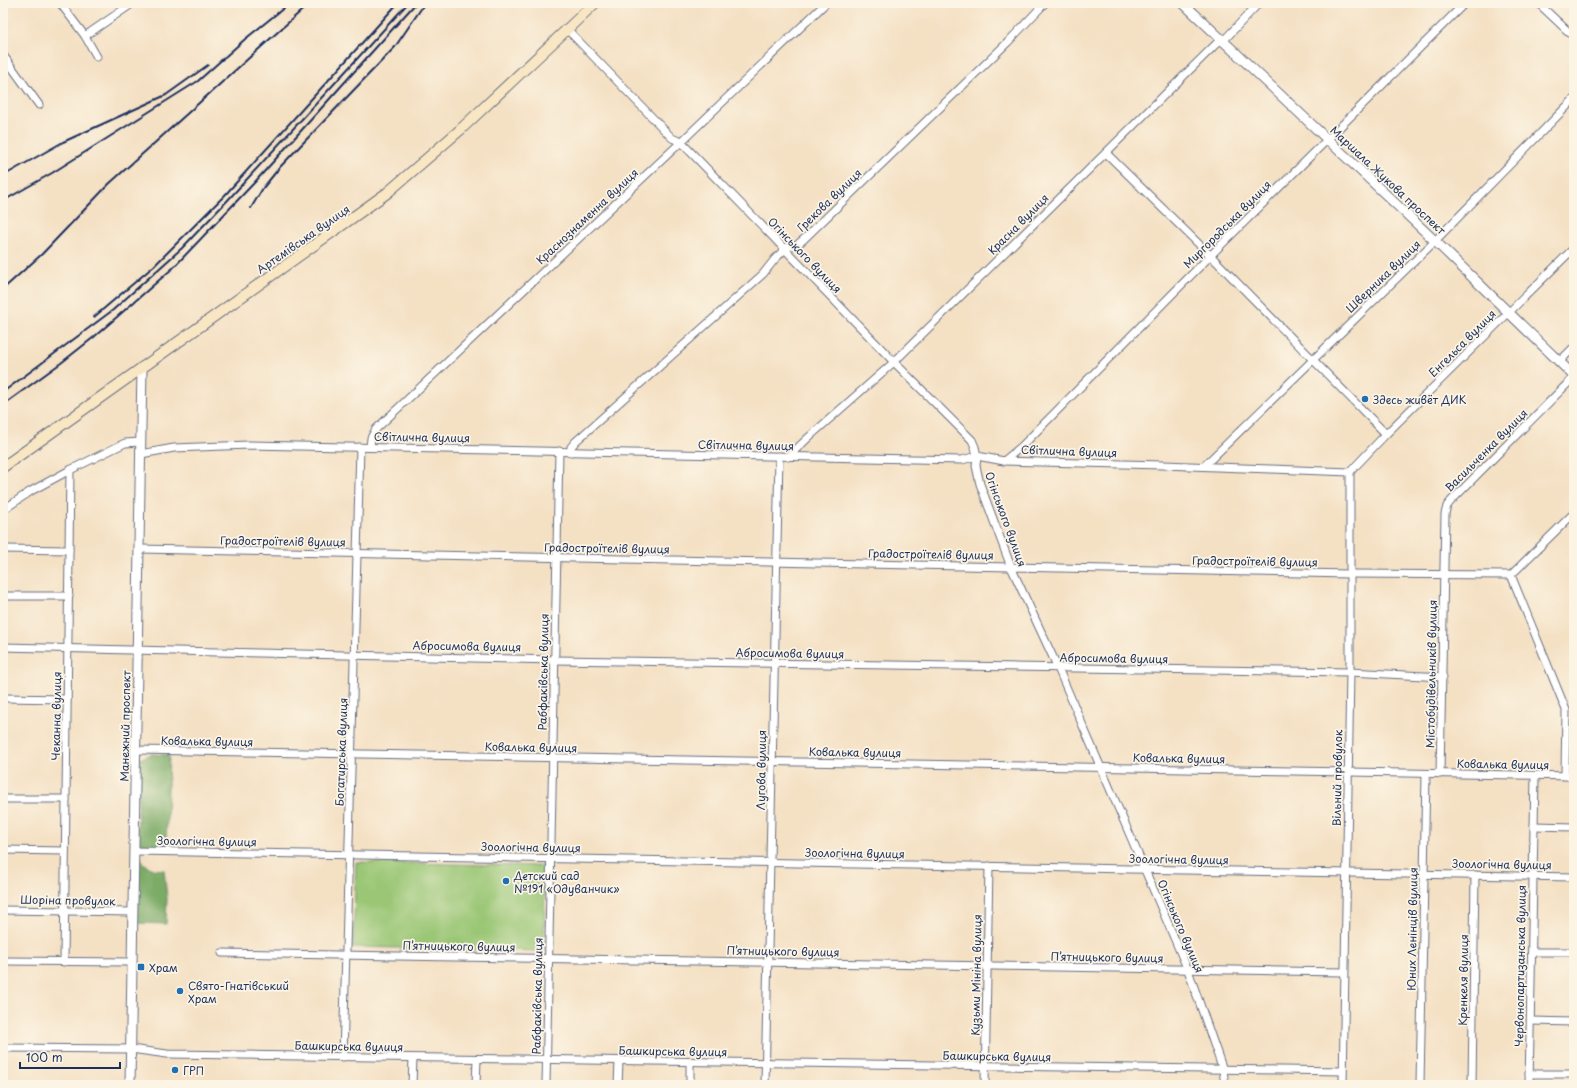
<svg xmlns="http://www.w3.org/2000/svg" width="1577" height="1088" viewBox="0 0 1577 1088" font-family="'Playpen Sans',sans-serif">
  <style>
    .green { fill: #9ac674; stroke: #5a7a69 }
    .forest { fill: #7bab66; stroke: #4b6d62 }
    .lines { fill: none; stroke-linecap: round; stroke-linejoin: round }
    .minor-casing { stroke: #676d81; stroke-width: 9 }
    .tertiary-casing { stroke: #676d81; stroke-width: 11 }
    .secondary-casing { stroke: #676d81; stroke-width: 12 }
    .minor { stroke: #fff; stroke-width: 7 }
    .tertiary { stroke: #fff; stroke-width: 9 }
    .secondary { stroke: #f9e7c3; stroke-width: 10 }
    .rail { stroke: #1b2f5e; stroke-width: 2 }
    .poi-dot { fill: #1f6fb2; stroke: #fcf5e5; stroke-width: 1.5 }
    .labels { text-anchor: middle; dominant-baseline: central; stroke-width: 3.5; stroke-linejoin: round; paint-order: stroke }
    .street-label { font-size: 11px; fill: #1b2f5e; stroke: #fcf5e5 }
    .poi-label { font-size: 11px; fill: #1b2f5e; stroke: #fcf5e5; text-anchor: start }
  </style>
  <rect width="100%" height="100%" fill="#fcf5e5"/>
  <filter id="ink" filterUnits="userSpaceOnUse"><feTurbulence type="fractalNoise" baseFrequency=".025" numOctaves="2"/><feDisplacementMap in="SourceGraphic" scale="8" xChannelSelector="R" yChannelSelector="G"/><feConvolveMatrix kernelMatrix="1 2 1 2 8 2 1 2 1" color-interpolation-filters="sRGB"/></filter>
  <filter id="wash" filterUnits="userSpaceOnUse"><feTurbulence type="fractalNoise" baseFrequency=".012" numOctaves="4" result="noise"/><feDisplacementMap in="SourceGraphic" scale="16" xChannelSelector="R" yChannelSelector="G"/><feGaussianBlur stdDeviation="0.9" result="paint"/><feColorMatrix in="noise" values="0 0 0 0 0 0 0 0 0 0 0 0 0 0 0 0 0 1.4 0 .05"/><feComposite in="paint" operator="in"/></filter>
  <g filter="url(#wash)">
    <rect width="100%" height="100%" fill="#f4e0c3"/>
    <path class="green" d="M 356,862 L 545,866 L 544,951 L 353,947 Z"/>
    <g class="forest">
      <path d="M 151,754 L 169,755 L 166,848 L 142,847 L 137,843 L 140,759 Z"/>
      <path d="M 137,856 L 140,857 L 143,864 L 145,864 L 152,869 L 164,870 L 167,898 L 166,924 L 136,923 Z"/>
    </g>
  </g>
  <g filter="url(#ink)">
    <g class="lines">
      <defs>
        <g id="minor">
          <path d="M 60,3 L 85,36 L 97,57"/>
          <path d="M 1538,3 L 1574,37"/>
          <path d="M 567,29 L 672,138 L 681,142 L 894,362 L 972,440 L 975,447 L 977,456 L 976,466 L 980,484 L 1011,567 L 1058,668 L 1188,970 L 1223,1070 L 1225,1085"/>
          <path d="M 85,36 L 133,3"/>
          <path d="M 3,55 L 39,105"/>
          <path d="M 1106,153 L 1211,256 L 1386,434"/>
          <path d="M 1559,362 L 1574,347"/>
          <path d="M 370,447 L 371,438 L 376,429 L 681,142 L 826,3"/>
          <path d="M 571,452 L 571,447 L 575,442 L 763,274 L 775,259 L 787,247 L 797,245 L 804,239 L 1008,42 L 1045,3"/>
          <path d="M 141,454 L 174,448 L 249,445 L 962,460 L 977,456 L 1004,461 L 1163,465 L 1350,472"/>
          <path d="M 788,457 L 809,437 L 894,362 L 1217,43 L 1227,37 L 1259,3"/>
          <path d="M 1004,461 L 1022,446 L 1208,258 L 1465,3"/>
          <path d="M 1204,466 L 1431,245 L 1574,99"/>
          <path d="M 1350,472 L 1386,434 L 1574,248"/>
          <path d="M 3,510 L 31,491 L 70,470 L 125,443 L 141,442"/>
          <path d="M 3,549 L 69,550"/>
          <path d="M 139,549 L 1350,574 L 1511,575 L 1566,710 L 1565,776"/>
          <path d="M 1511,575 L 1574,513"/>
          <path d="M 3,596 L 69,596"/>
          <path d="M 3,647 L 555,660 L 1350,672 L 1443,677"/>
          <path d="M 3,698 L 67,699"/>
          <path d="M 136,750 L 1574,776"/>
          <path d="M 1440,774 L 1445,514 L 1447,506 L 1451,501 L 1574,377"/>
          <path d="M 3,799 L 66,799"/>
          <path d="M 1534,826 L 1574,827"/>
          <path d="M 3,850 L 65,851"/>
          <path d="M 135,851 L 1574,877"/>
          <path d="M 3,910 L 133,912"/>
          <path d="M 1532,952 L 1574,952"/>
          <path d="M 222,953 L 1344,972"/>
          <path d="M 3,961 L 132,962"/>
          <path d="M 64,962 L 70,470"/>
          <path d="M 1531,1021 L 1574,1022"/>
          <path d="M 3,1048 L 131,1049 L 167,1054 L 1343,1071"/>
          <path d="M 343,1057 L 360,447"/>
          <path d="M 1529,1074 L 1574,1074"/>
          <path d="M 412,1085 L 413,1058"/>
          <path d="M 476,1085 L 477,1059"/>
          <path d="M 546,1085 L 559,451"/>
          <path d="M 618,1085 L 619,1061"/>
          <path d="M 690,1085 L 690,1063"/>
          <path d="M 765,1085 L 779,456"/>
          <path d="M 985,1085 L 989,866"/>
          <path d="M 1343,1085 L 1350,672 L 1350,472"/>
          <path d="M 1420,1085 L 1426,774"/>
          <path d="M 1472,1085 L 1475,875"/>
          <path d="M 1529,1085 L 1535,776"/>
        </g>
        <g id="tertiary">
          <path d="M 1183,3 L 1435,241 L 1574,376"/>
          <path d="M 130,1085 L 142,367"/>
        </g>
        <path id="secondary" d="M 3,467 L 387,193 L 460,130 L 595,3"/>
      </defs>
      <use href="#minor" class="minor-casing"/>
      <use href="#tertiary" class="tertiary-casing"/>
      <use href="#secondary" class="secondary-casing"/>
      <use href="#minor" class="minor"/>
      <use href="#tertiary" class="tertiary"/>
      <use href="#secondary" class="secondary"/>
      <g class="rail">
        <path d="M 3,176 L 63,142 L 166,95 L 208,65"/>
        <path d="M 3,201 L 52,173 L 198,81 L 244,40 L 290,3"/>
        <path d="M 251,208 L 263,188 L 280,167 L 395,47 L 425,3"/>
        <path d="M 3,289 L 42,254 L 109,184 L 310,3"/>
        <path d="M 94,317 L 154,266 L 225,195 L 398,3"/>
        <path d="M 3,392 L 113,310 L 182,248 L 227,201 L 408,3"/>
        <path d="M 3,405 L 61,363 L 94,337 L 173,268 L 254,183 L 416,3"/>
      </g>
    </g>
  </g>
  <g class="poi-dot">
    <circle cx="1365" cy="399" r="4"/>
    <circle cx="506" cy="881" r="4"/>
    <rect x="137" y="963" width="8" height="8" rx="2"/>
    <circle cx="180" cy="991" r="4"/>
    <circle cx="175" cy="1070" r="4"/>
  </g>
  <g class="labels">
    <g class="street-label">
      <text transform="translate(1388 180) rotate(43)">Маршала Жукова проспект</text>
      <text transform="translate(829 200) rotate(-44)">Грекова вулиця</text>
      <text transform="translate(587 216) rotate(-43)">Краснознаменна вулиця</text>
      <text transform="translate(1018 224) rotate(-45)">Красна вулиця</text>
      <text transform="translate(1227 224) rotate(-45)">Миргородська вулиця</text>
      <text transform="translate(303 239) rotate(-35)">Артемівська вулиця</text>
      <text transform="translate(805 255) rotate(46)">Огінського вулиця</text>
      <text transform="translate(1383 276) rotate(-44)">Шверника вулиця</text>
      <text transform="translate(1462 343) rotate(-45)">Енгельса вулиця</text>
      <text transform="translate(422 437) rotate(1)">Світлична вулиця</text>
      <text transform="translate(746 445) rotate(1)">Світлична вулиця</text>
      <text transform="translate(1486 450) rotate(-45)">Васильченка вулиця</text>
      <text transform="translate(1069 451) rotate(2)">Світлична вулиця</text>
      <text transform="translate(1006 519) rotate(70)">Огінського вулиця</text>
      <text transform="translate(283 541) rotate(1)">Градостроїтелiв вулиця</text>
      <text transform="translate(607 548) rotate(1)">Градостроїтелiв вулиця</text>
      <text transform="translate(931 554) rotate(1)">Градостроїтелiв вулиця</text>
      <text transform="translate(1255 561) rotate(1)">Градостроїтелiв вулиця</text>
      <text transform="translate(467 646) rotate(1)">Абросимова вулиця</text>
      <text transform="translate(790 653) rotate(1)">Абросимова вулиця</text>
      <text transform="translate(1114 658) rotate(1)">Абросимова вулиця</text>
      <text transform="translate(543 672) rotate(-89)">Рабфаківська вулиця</text>
      <text transform="translate(1431 674) rotate(-89)">Містобудівельників вулиця</text>
      <text transform="translate(56 716) rotate(-89)">Чеканна вулиця</text>
      <text transform="translate(125 726) rotate(-89)">Манежний проспект</text>
      <text transform="translate(207 741) rotate(1)">Ковалька вулиця</text>
      <text transform="translate(531 747) rotate(1)">Ковалька вулиця</text>
      <text transform="translate(341 752) rotate(-88)">Богатирська вулиця</text>
      <text transform="translate(855 752) rotate(1)">Ковалька вулиця</text>
      <text transform="translate(1179 758) rotate(1)">Ковалька вулиця</text>
      <text transform="translate(1503 764) rotate(1)">Ковалька вулиця</text>
      <text transform="translate(761 770) rotate(-89)">Лугова вулиця</text>
      <text transform="translate(1337 778) rotate(-89)">Вільний провулок</text>
      <text transform="translate(207 841) rotate(1)">Зоологічна вулиця</text>
      <text transform="translate(531 847) rotate(1)">Зоологічна вулиця</text>
      <text transform="translate(855 853) rotate(1)">Зоологічна вулиця</text>
      <text transform="translate(1179 859) rotate(1)">Зоологічна вулиця</text>
      <text transform="translate(1502 864) rotate(1)">Зоологічна вулиця</text>
      <text transform="translate(68 900) rotate(1)">Шоріна провулок</text>
      <text transform="translate(1181 926) rotate(67)">Огінського вулиця</text>
      <text transform="translate(1412 929) rotate(-89)">Юних Ленінців вулиця</text>
      <text transform="translate(459 946) rotate(1)">П’ятницького вулиця</text>
      <text transform="translate(783 951) rotate(1)">П’ятницького вулиця</text>
      <text transform="translate(1107 957) rotate(1)">П’ятницького вулиця</text>
      <text transform="translate(1520 966) rotate(-89)">Червонопартизанська вулиця</text>
      <text transform="translate(976 975) rotate(-89)">Кузьми Мініна вулиця</text>
      <text transform="translate(1463 980) rotate(-89)">Кренкеля вулиця</text>
      <text transform="translate(537 996) rotate(-89)">Рабфаківська вулиця</text>
      <text transform="translate(349 1046) rotate(1)">Башкирська вулиця</text>
      <text transform="translate(673 1051) rotate(1)">Башкирська вулиця</text>
      <text transform="translate(997 1056) rotate(1)">Башкирська вулиця</text>
    </g>
    <g class="poi-label">
      <text x="1373" y="399">Здесь живёт ДИК</text>
      <text x="514" y="875">Детский сад<tspan x="514" dy="13">№191 «Одуванчик»</tspan></text>
      <text x="149" y="967">Храм</text>
      <text x="188" y="985">Свято-Гнатівський<tspan x="188" dy="13">Храм</tspan></text>
      <text x="183" y="1070">ГРП</text>
    </g>
  </g>
  <rect width="1577" height="1088" fill="none" stroke="#fcf5e5" stroke-width="16"/>
  <path d="M20 1062v6h100v-6" fill="none" stroke="#1b2f5e" stroke-width="2"/>
  <text x="26" y="1062" font-size="12" fill="#1b2f5e" stroke="#fcf5e5" stroke-width="3" paint-order="stroke">100 m</text>
</svg>
